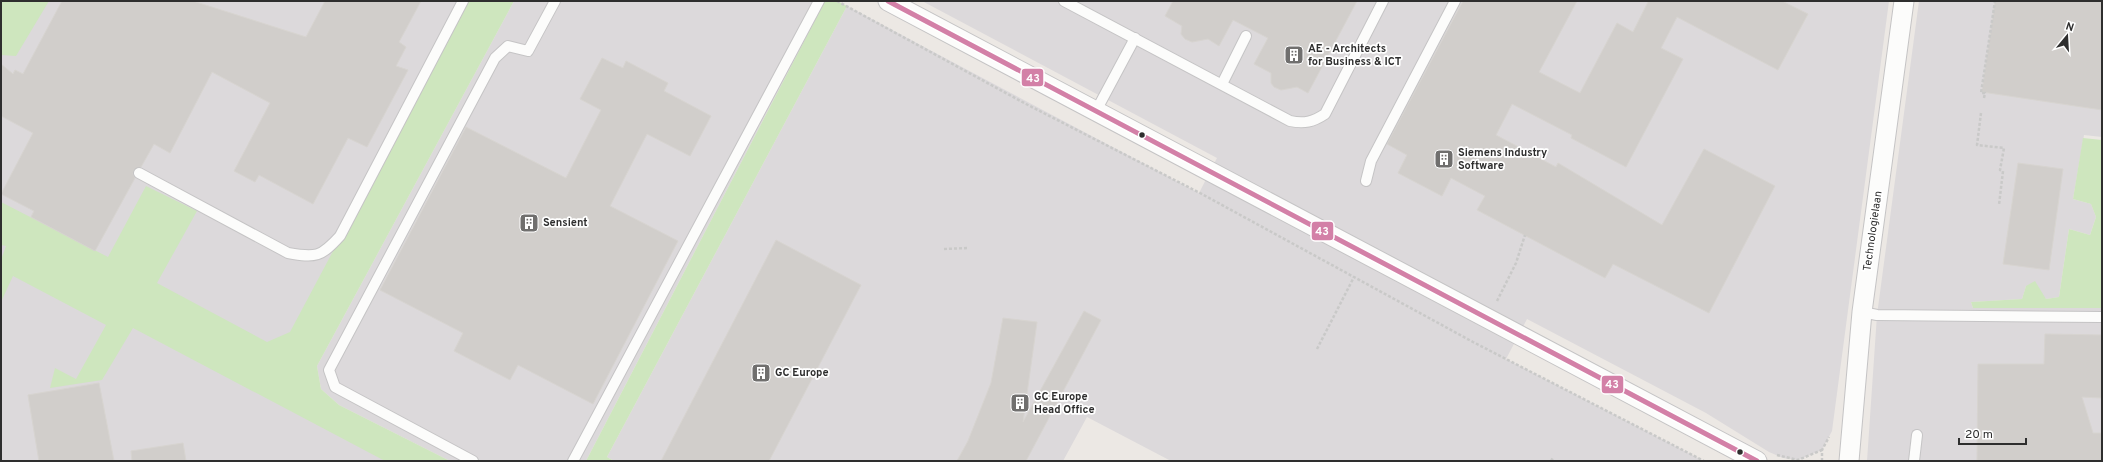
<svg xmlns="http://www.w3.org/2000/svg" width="2103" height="462" viewBox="0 0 2103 462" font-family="Overpass,sans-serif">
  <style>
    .industrial { fill: #dcd9db }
    .green { fill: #cee6be }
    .building { fill: #d1cecb; stroke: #d7d4d0 }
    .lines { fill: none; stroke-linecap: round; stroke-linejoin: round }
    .service-casing { stroke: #c5c4c5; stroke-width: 12 }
    .minor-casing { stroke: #c5c4c5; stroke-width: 21 }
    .path { stroke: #c9c9c8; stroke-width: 2.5; stroke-dasharray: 3 2; stroke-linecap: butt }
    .service { stroke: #fcfcfb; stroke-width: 10 }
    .minor { stroke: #fcfcfb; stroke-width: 19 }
    .bus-1-casing { stroke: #fff; stroke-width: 8 }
    .bus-1 { stroke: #d380a7; stroke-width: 5 }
    .bus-dot { fill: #2e2e2e; stroke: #fff; stroke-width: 1.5 }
    .labels { text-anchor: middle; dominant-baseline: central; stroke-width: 3.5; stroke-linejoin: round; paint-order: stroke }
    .poi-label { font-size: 11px; font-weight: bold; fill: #2e2e2e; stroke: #fff; text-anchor: start }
    .street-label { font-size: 11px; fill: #2e2e2e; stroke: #fff }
    .line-badge { stroke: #fff; stroke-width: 1.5 }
    .badge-label { font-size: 11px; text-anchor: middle; font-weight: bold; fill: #fff }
  </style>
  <rect width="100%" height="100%" fill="#ece8e4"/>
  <g class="industrial">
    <path d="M 1,1 L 488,1 L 283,386 L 423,461 L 1,461 Z"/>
    <path d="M 514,1 L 825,1 L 586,461 L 450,461 L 339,405 L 321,389 L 317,366 Z"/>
    <path d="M 922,1 L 1889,1 L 1832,431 L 1822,450 L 1798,460 L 1783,458 L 1769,452 L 1706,413 L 1527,319 L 1506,359 L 1704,461 L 1171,461 L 1087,417 L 1063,461 L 614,461 L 607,457 L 847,6 L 1199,193 L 1217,158 Z"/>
    <path d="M 1919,1 L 2102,1 L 2102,137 L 2084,135 L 2073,199 L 2091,204 L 2096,217 L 2090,235 L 2069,229 L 2059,297 L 2046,299 L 2026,286 L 2022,299 L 1971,302 L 1973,308 L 2102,308 L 2102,461 L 1867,461 L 1877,315 Z"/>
  </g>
  <g class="green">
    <path d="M 1,1 L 49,1 L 16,56 L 1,55 Z"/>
    <path d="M 466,1 L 514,1 L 317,366 L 321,389 L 339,405 L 450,461 L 385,461 L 133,328 L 102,380 L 50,388 L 55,368 L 76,379 L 106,325 L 13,276 L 1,302 L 1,260 L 6,246 L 1,245 L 1,202 L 108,257 L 146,186 L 197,211 L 157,283 L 267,342 L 290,332 Z"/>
    <path d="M 825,1 L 837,1 L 847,6 L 607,457 L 614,461 L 586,461 Z"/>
    <path d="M 2083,138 L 2102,140 L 2102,308 L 1973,308 L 1971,302 L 2022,299 L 2026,286 L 2035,281 L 2046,299 L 2059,297 L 2069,229 L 2090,235 L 2096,217 L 2091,204 L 2073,199 Z"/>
  </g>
  <g class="building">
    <path d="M 62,1 L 193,1 L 306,37 L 325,1 L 421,1 L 399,42 L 406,47 L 396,66 L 408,70 L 367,147 L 348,138 L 313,204 L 259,175 L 255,182 L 234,171 L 270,103 L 212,72 L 170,153 L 154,144 L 141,167 L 134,170 L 133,174 L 135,178 L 95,251 L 31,217 L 34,211 L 1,194 L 33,133 L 1,116 L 1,64 L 13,74 L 15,70 L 23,74 Z"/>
    <path d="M 1173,1 L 1357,1 L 1308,93 L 1297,87 L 1281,90 L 1274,87 L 1271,83 L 1271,73 L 1254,64 L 1268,38 L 1233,20 L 1219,46 L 1208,39 L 1192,42 L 1185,39 L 1181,34 L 1182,26 L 1165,16 Z"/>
    <path d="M 1463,1 L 1577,1 L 1539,72 L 1580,93 L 1617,23 L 1633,32 L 1648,2 L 1647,1 L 1782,1 L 1808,14 L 1778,70 L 1677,17 L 1661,48 L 1683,59 L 1626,167 L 1571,138 L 1572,135 L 1512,104 L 1496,135 L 1556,167 L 1558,163 L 1662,225 L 1704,149 L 1775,186 L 1709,313 L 1613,264 L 1605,278 L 1477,210 L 1485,196 L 1451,178 L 1442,196 L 1398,173 L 1407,155 L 1387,144 Z"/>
    <path d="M 1995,1 L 2102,1 L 2102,110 L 1982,92 Z"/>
    <path d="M 602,58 L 623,68 L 626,61 L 668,83 L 664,91 L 711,116 L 690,156 L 647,134 L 610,206 L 678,241 L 593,404 L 518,365 L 510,380 L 454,351 L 463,333 L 380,290 L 466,127 L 566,178 L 601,110 L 580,99 Z"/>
    <path d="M 2018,163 L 2063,169 L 2049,270 L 2003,264 Z"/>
    <path d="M 776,240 L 861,285 L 769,461 L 661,461 Z"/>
    <path d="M 1084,311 L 1101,320 L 1026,461 L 957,461 L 968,441 L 991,383 L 1003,318 L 1037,322 L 1023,422 Z"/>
    <path d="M 2045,334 L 2102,335 L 2102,398 L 2082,397 L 2093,433 L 2102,433 L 2102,461 L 1977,461 L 1978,364 L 2044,364 Z"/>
    <path d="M 99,383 L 114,461 L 39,461 L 28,395 Z"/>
    <path d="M 183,443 L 186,461 L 132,461 L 131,451 Z"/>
  </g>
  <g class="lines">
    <defs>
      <g id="service">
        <path d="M 1064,1 L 1290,121 C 1304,124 1313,122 1325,114 L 1383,1"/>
        <path d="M 1222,84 L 1246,36"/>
        <path d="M 1096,111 L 1135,38"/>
        <path d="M 139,173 L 288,253 C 316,258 321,257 340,236 L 463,1"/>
        <path d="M 1366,181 L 1371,161 L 1455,1"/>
        <path d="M 1862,312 L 1877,315 L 2102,317"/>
        <path d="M 473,461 L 335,387 L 329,370 L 495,58 L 508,46 L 528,51 L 555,1"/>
        <path d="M 573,461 L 819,1"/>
        <path d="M 1914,461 L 1917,435"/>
      </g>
      <g id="minor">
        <path d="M 888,1 L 1757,461"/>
        <path d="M 1849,461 L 1862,312 L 1904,1"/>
      </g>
    </defs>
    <use href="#service" class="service-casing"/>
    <use href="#minor" class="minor-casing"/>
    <g class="path">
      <path d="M 837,1 L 1026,104 L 1200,193 L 1473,342 L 1704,461"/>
      <path d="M 1984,98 L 1985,93 L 1981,93 L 1995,1"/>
      <path d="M 1981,113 L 1977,145 L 2004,148 L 2000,170 L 2003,171 L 1999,205"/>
      <path d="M 944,249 L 968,248"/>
      <path d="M 1497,301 L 1516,263 L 1525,235"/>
      <path d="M 1317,349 L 1354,277"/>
      <path d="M 1777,455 L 1798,460 L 1822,450"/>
      <path d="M 1551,461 L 1553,458"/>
      <path d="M 1822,461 L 1822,450 L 1829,437"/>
    </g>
    <use href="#service" class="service"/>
    <use href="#minor" class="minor"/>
    <defs>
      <path id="bus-1" d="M 888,1 L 1757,461"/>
    </defs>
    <use href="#bus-1" class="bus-1-casing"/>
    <use href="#bus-1" class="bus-1"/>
  </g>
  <defs>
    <symbol id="building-square" viewBox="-11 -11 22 22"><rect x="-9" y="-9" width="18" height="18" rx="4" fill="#706f6e" stroke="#fff"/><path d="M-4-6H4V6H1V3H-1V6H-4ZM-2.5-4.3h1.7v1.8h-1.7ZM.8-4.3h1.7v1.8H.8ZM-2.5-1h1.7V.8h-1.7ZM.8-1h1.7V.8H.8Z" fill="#fff"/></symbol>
  </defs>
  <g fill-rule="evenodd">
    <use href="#building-square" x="1283" y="44" width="22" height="22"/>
    <use href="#building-square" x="1433" y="148" width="22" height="22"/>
    <use href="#building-square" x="518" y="212" width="22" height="22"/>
    <use href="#building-square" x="750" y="362" width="22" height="22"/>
    <use href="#building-square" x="1009" y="392" width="22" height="22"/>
  </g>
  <g class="bus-dot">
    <circle cx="1142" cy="135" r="3.5"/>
    <circle cx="1740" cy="452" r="3.5"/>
  </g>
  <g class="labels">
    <g class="poi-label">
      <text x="1308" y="49">AE - Architects<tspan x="1308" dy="13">for Business &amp; ICT</tspan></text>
      <text x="1458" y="153">Siemens Industry<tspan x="1458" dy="13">Software</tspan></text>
      <text x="543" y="223">Sensient</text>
      <text x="775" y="373">GC Europe</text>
      <text x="1034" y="397">GC Europe<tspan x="1034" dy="13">Head Office</tspan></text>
    </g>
    <g class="street-label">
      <text transform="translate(1873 231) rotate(-82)">Technologielaan</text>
    </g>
  </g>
  <g class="line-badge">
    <rect x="1021" y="68" width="23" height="19" rx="4" fill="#d380a7"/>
    <rect x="1311" y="221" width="23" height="20" rx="4" fill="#d380a7"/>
    <rect x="1601" y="375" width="23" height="19" rx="4" fill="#d380a7"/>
  </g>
  <g class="badge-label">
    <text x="1033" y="82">43</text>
    <text x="1322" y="235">43</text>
    <text x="1612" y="388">43</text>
  </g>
  <rect width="2103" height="462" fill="none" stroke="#2e2e2e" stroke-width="4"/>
  <g transform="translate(2067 36) rotate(18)" stroke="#ffffff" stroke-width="3" paint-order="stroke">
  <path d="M0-3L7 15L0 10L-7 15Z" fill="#2e2e2e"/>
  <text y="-6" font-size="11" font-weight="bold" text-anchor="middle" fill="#2e2e2e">N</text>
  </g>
  <path d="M1959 438v6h67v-6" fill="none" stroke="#2e2e2e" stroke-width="2"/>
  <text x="1965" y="438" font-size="12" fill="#2e2e2e" stroke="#ffffff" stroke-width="3" paint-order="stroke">20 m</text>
</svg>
